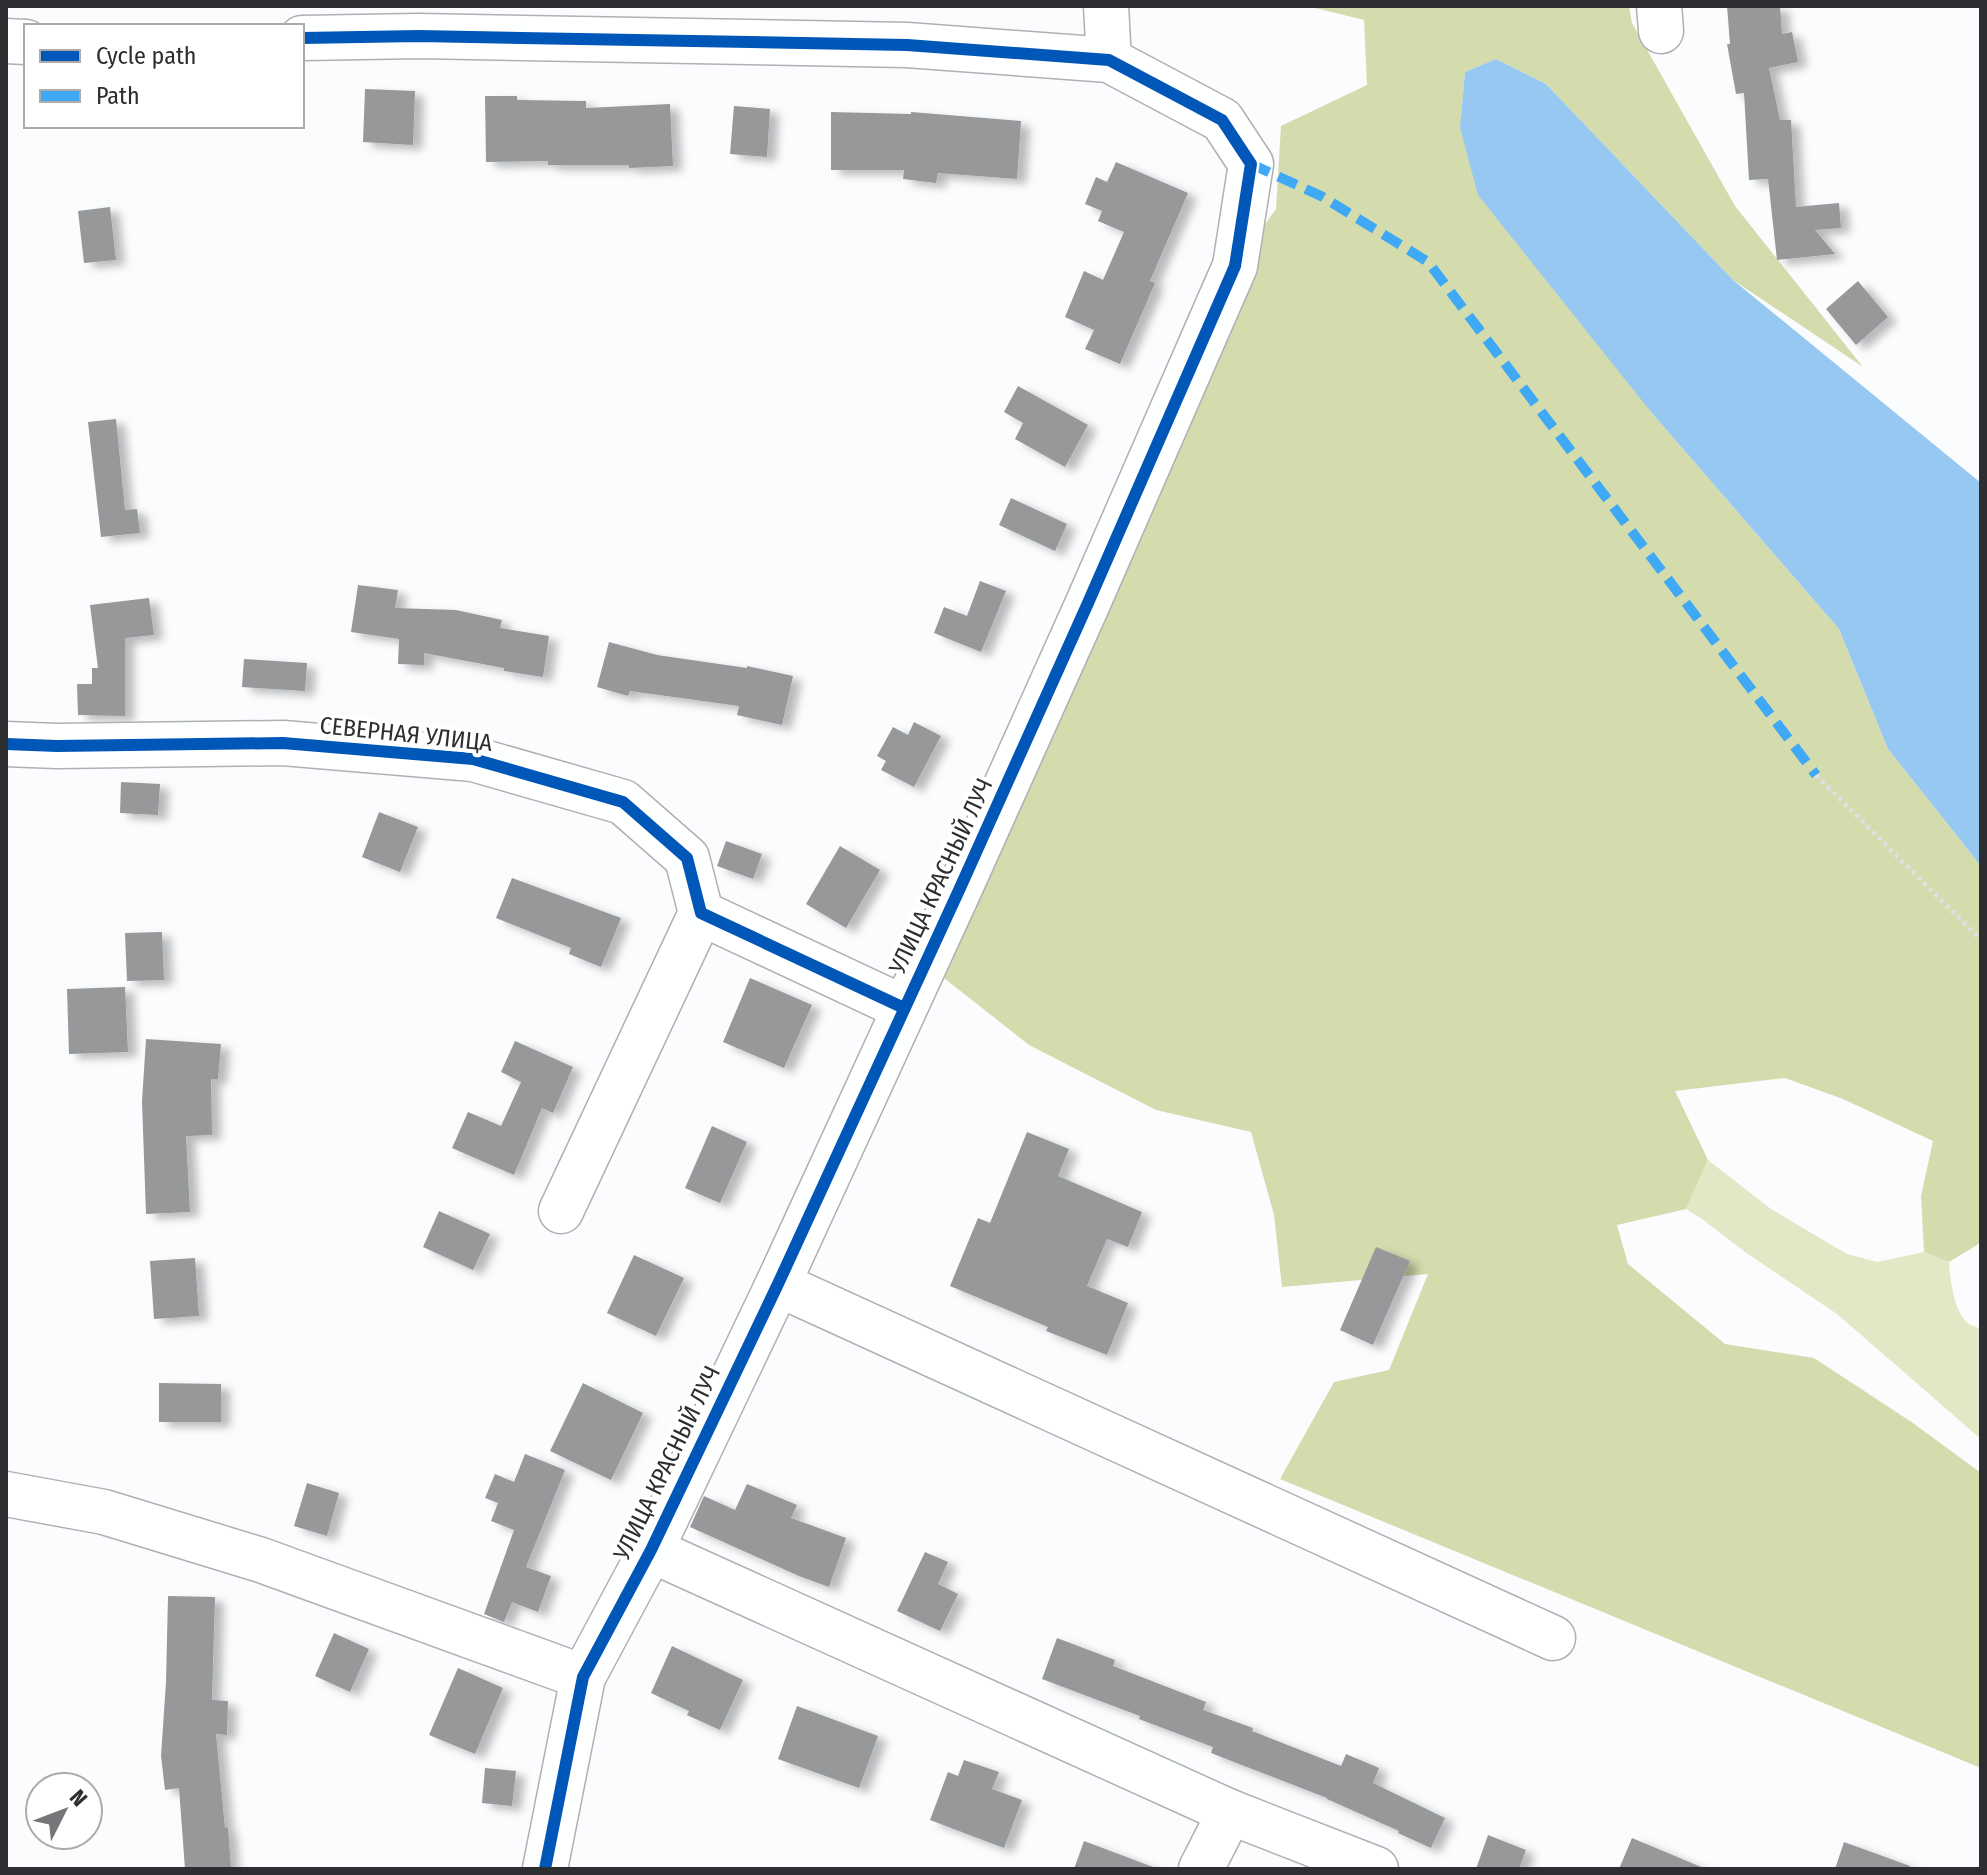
<svg xmlns="http://www.w3.org/2000/svg" width="1987" height="1875" viewBox="0 0 1987 1875" font-family="'Fira Sans Condensed',sans-serif">
  <style>
    .green { fill: #e1e8c5 }
    .forest { fill: #d4dcad }
    .water { fill: #96c8f2 }
    .building { fill: #96989a; filter: url(#shadow) }
    .lines { fill: none; stroke-linecap: round; stroke-linejoin: round }
    .minor-casing { stroke: #aeb0b3; stroke-width: 47 }
    .path { stroke: #dfdfdf; stroke-width: 5; stroke-dasharray: 4 4; stroke-linecap: butt }
    .minor { stroke: #feffff; stroke-width: 44 }
    .quiet { stroke: #3fa9f5; stroke-width: 10; stroke-dasharray: 20 10; stroke-linecap: butt }
    .cycleway-casing { stroke: #fff; stroke-width: 17 }
    .cycleway { stroke: #0057b8; stroke-width: 12 }
    .labels { text-anchor: middle; dominant-baseline: central; stroke-width: 8; stroke-linejoin: round; paint-order: stroke }
    .street-label { font-size: 24px; fill: #2c2e31; stroke: #fff }
  </style>
  <defs>
    <filter id="shadow"><feDropShadow dx="9" dy="5" stdDeviation="4" flood-color="#0004"/></filter>
  </defs>
  <rect width="100%" height="100%" fill="#fafcfe"/>
  <path class="green" d="M 1708,1160 L 1771,1209 L 1847,1254 L 1877,1262 L 1924,1252 L 1949,1262 C 1950,1279 1954,1313 1969,1324 C 1972,1326 1977,1327 1981,1329 L 1981,1439 L 1837,1314 L 1745,1252 L 1702,1219 L 1686,1209 Z"/>
  <path class="forest" d="M 1307,6 L 1629,6 L 1632,23 L 1735,206 L 1863,367 L 1733,280 L 1546,84 L 1496,59 L 1465,72 L 1461,117 L 1651,412 L 1839,629 L 1888,749 L 1981,866 L 1981,1241 L 1977,1245 L 1949,1262 L 1924,1252 L 1921,1196 L 1933,1141 L 1843,1099 L 1785,1078 L 1675,1091 L 1708,1160 L 1686,1209 L 1617,1225 L 1628,1264 L 1725,1344 L 1814,1358 L 1913,1423 L 1981,1473 L 1981,1768 L 1280,1479 L 1334,1382 L 1389,1370 L 1428,1274 L 1282,1287 L 1274,1215 L 1251,1132 L 1156,1110 L 1029,1045 L 944,978 L 1088,603 L 1235,266 L 1276,209 L 1281,126 L 1367,85 L 1364,20 Z"/>
  <path class="water" d="M 1496,59 L 1546,84 L 1733,280 L 1981,483 L 1981,866 L 1888,749 L 1839,629 L 1651,412 L 1478,195 L 1460,128 L 1465,72 Z"/>
  <g class="building">
    <path d="M 1727,6 L 1780,6 L 1782,34 L 1792,32 L 1798,62 L 1769,68 L 1780,120 L 1791,120 L 1796,207 L 1839,203 L 1841,228 L 1815,230 L 1835,254 L 1777,260 L 1768,179 L 1749,180 L 1744,93 L 1736,94 L 1727,44 L 1730,44 Z"/>
    <path d="M 365,89 L 415,91 L 413,145 L 363,142 Z"/>
    <path d="M 485,96 L 517,96 L 517,100 L 586,101 L 586,108 L 670,104 L 673,166 L 629,168 L 629,165 L 548,165 L 548,161 L 486,162 Z"/>
    <path d="M 734,106 L 770,109 L 767,157 L 730,154 Z"/>
    <path d="M 831,112 L 911,114 L 911,112 L 1021,121 L 1017,179 L 938,173 L 936,183 L 903,179 L 904,170 L 831,170 Z"/>
    <path d="M 1116,162 L 1188,193 L 1150,281 L 1155,283 L 1120,364 L 1085,349 L 1094,330 L 1065,317 L 1084,271 L 1103,280 L 1124,232 L 1098,221 L 1102,211 L 1085,204 L 1096,177 L 1107,182 Z"/>
    <path d="M 110,207 L 116,260 L 84,263 L 78,211 Z"/>
    <path d="M 1858,281 L 1888,317 L 1856,345 L 1826,309 Z"/>
    <path d="M 1018,386 L 1088,425 L 1065,467 L 1015,439 L 1023,423 L 1004,412 Z"/>
    <path d="M 116,419 L 125,510 L 137,509 L 140,533 L 101,537 L 88,422 Z"/>
    <path d="M 1011,498 L 1067,524 L 1055,551 L 999,525 Z"/>
    <path d="M 980,581 L 1006,591 L 981,652 L 934,633 L 944,607 L 967,616 Z"/>
    <path d="M 358,585 L 398,590 L 395,608 L 456,610 L 502,620 L 500,628 L 549,636 L 543,677 L 504,671 L 504,668 L 424,653 L 424,665 L 398,664 L 399,639 L 351,632 Z"/>
    <path d="M 149,598 L 154,635 L 125,638 L 125,716 L 78,715 L 77,684 L 92,684 L 92,668 L 98,668 L 90,605 Z"/>
    <path d="M 609,642 L 657,655 L 747,668 L 747,666 L 793,676 L 782,725 L 737,715 L 739,706 L 630,691 L 628,696 L 597,687 Z"/>
    <path d="M 244,659 L 307,663 L 305,691 L 242,687 Z"/>
    <path d="M 914,722 L 941,736 L 914,787 L 881,770 L 886,761 L 877,756 L 893,727 L 908,735 Z"/>
    <path d="M 121,782 L 160,784 L 158,815 L 120,813 Z"/>
    <path d="M 379,812 L 418,827 L 400,872 L 362,857 Z"/>
    <path d="M 726,841 L 762,854 L 753,879 L 717,866 Z"/>
    <path d="M 840,846 L 880,870 L 846,928 L 806,904 Z"/>
    <path d="M 512,878 L 621,918 L 601,967 L 569,954 L 571,948 L 496,918 Z"/>
    <path d="M 162,932 L 164,980 L 127,981 L 125,933 Z"/>
    <path d="M 750,978 L 812,1005 L 784,1068 L 723,1042 Z"/>
    <path d="M 125,987 L 128,1052 L 69,1054 L 67,989 Z"/>
    <path d="M 146,1039 L 221,1044 L 218,1079 L 211,1079 L 212,1135 L 186,1136 L 190,1212 L 146,1214 L 142,1101 Z"/>
    <path d="M 515,1041 L 573,1067 L 553,1113 L 542,1108 L 514,1175 L 452,1148 L 468,1112 L 501,1126 L 521,1082 L 501,1072 Z"/>
    <path d="M 712,1126 L 747,1142 L 720,1203 L 685,1188 Z"/>
    <path d="M 1027,1132 L 1069,1149 L 1058,1176 L 1142,1212 L 1128,1247 L 1107,1239 L 1087,1286 L 1128,1303 L 1107,1355 L 1046,1331 L 1048,1327 L 950,1286 L 978,1218 L 990,1223 Z"/>
    <path d="M 439,1211 L 490,1234 L 473,1270 L 423,1247 Z"/>
    <path d="M 1376,1247 L 1410,1261 L 1373,1345 L 1340,1330 Z"/>
    <path d="M 634,1255 L 684,1278 L 656,1336 L 607,1313 Z"/>
    <path d="M 195,1258 L 199,1316 L 154,1319 L 150,1261 Z"/>
    <path d="M 159,1383 L 221,1384 L 221,1422 L 159,1422 Z"/>
    <path d="M 583,1383 L 643,1413 L 611,1480 L 550,1451 Z"/>
    <path d="M 525,1454 L 565,1470 L 526,1567 L 551,1576 L 538,1612 L 512,1602 L 504,1622 L 484,1614 L 514,1530 L 491,1521 L 498,1503 L 485,1498 L 495,1474 L 514,1482 Z"/>
    <path d="M 307,1483 L 339,1493 L 327,1536 L 294,1526 Z"/>
    <path d="M 747,1484 L 797,1505 L 791,1518 L 846,1538 L 829,1587 L 799,1576 L 690,1527 L 704,1496 L 735,1510 Z"/>
    <path d="M 925,1552 L 948,1562 L 938,1584 L 958,1594 L 940,1631 L 897,1611 Z"/>
    <path d="M 168,1596 L 215,1597 L 212,1700 L 228,1701 L 227,1735 L 216,1734 L 225,1828 L 228,1827 L 231,1869 L 185,1869 L 179,1788 L 165,1790 L 161,1756 L 166,1682 Z"/>
    <path d="M 334,1633 L 369,1649 L 350,1692 L 315,1676 Z"/>
    <path d="M 1057,1638 L 1115,1660 L 1113,1666 L 1206,1702 L 1203,1710 L 1253,1728 L 1252,1731 L 1341,1766 L 1346,1754 L 1379,1768 L 1373,1783 L 1445,1818 L 1431,1848 L 1398,1833 L 1399,1831 L 1327,1799 L 1327,1798 L 1211,1753 L 1213,1747 L 1139,1719 L 1140,1716 L 1042,1679 Z"/>
    <path d="M 672,1646 L 743,1680 L 720,1730 L 687,1715 L 689,1711 L 651,1693 Z"/>
    <path d="M 458,1668 L 503,1688 L 475,1754 L 429,1735 Z"/>
    <path d="M 797,1706 L 878,1736 L 859,1788 L 778,1759 Z"/>
    <path d="M 964,1760 L 999,1772 L 992,1789 L 1022,1800 L 1004,1848 L 930,1820 L 948,1772 L 958,1776 Z"/>
    <path d="M 485,1768 L 516,1771 L 512,1806 L 482,1803 Z"/>
    <path d="M 1488,1835 L 1526,1850 L 1519,1869 L 1476,1869 Z"/>
    <path d="M 1632,1838 L 1706,1869 L 1619,1869 Z"/>
    <path d="M 1084,1841 L 1153,1867 L 1152,1869 L 1074,1869 Z"/>
    <path d="M 1844,1842 L 1910,1866 L 1909,1869 L 1835,1869 Z"/>
  </g>
  <g class="lines">
    <defs>
      <g id="minor">
        <path d="M 1106,6 L 1109,60"/>
        <path d="M 1659,6 L 1661,31"/>
        <path d="M 302,38 L 419,36 L 907,45 L 1109,60 L 1222,120 L 1251,164 L 1235,266 L 1088,603 L 960,888 L 778,1284 L 651,1550 L 583,1677 L 545,1869"/>
        <path d="M 6,41 L 26,42"/>
        <path d="M 6,744 L 57,746 L 283,743 L 473,759 L 623,802 L 687,858 L 701,913 L 904,1008"/>
        <path d="M 561,1211 L 701,913"/>
        <path d="M 778,1284 L 1553,1638"/>
        <path d="M 6,1494 L 104,1512 L 261,1560 L 583,1677"/>
        <path d="M 651,1550 L 1230,1812 L 1376,1869"/>
        <path d="M 1201,1869 L 1230,1812"/>
      </g>
    </defs>
    <use href="#minor" class="minor-casing"/>
    <path class="path" d="M 1816,775 L 1981,940"/>
    <use href="#minor" class="minor"/>
    <path class="quiet" d="M 1251,164 L 1321,196 L 1428,262 L 1816,775"/>
    <defs>
      <g id="cycleway">
        <path d="M 302,38 L 419,36 L 907,45 L 1109,60 L 1222,120 L 1251,164 L 1235,266 L 1088,603 L 960,888 L 778,1284 L 651,1550 L 583,1677 L 545,1869"/>
        <path d="M 6,744 L 57,746 L 283,743 L 473,759 L 623,802 L 687,858 L 701,913 L 904,1008"/>
      </g>
    </defs>
    <use href="#cycleway" class="cycleway-casing"/>
    <use href="#cycleway" class="cycleway"/>
  </g>
  <g class="labels">
    <g class="street-label">
      <text transform="translate(406 734) rotate(6)">СЕВЕРНАЯ УЛИЦА</text>
      <text transform="translate(941 876) rotate(-65)">УЛИЦА КРАСНЫЙ ЛУЧ</text>
      <text transform="translate(667 1463) rotate(-64)">УЛИЦА КРАСНЫЙ ЛУЧ</text>
    </g>
  </g>
  <rect width="1987" height="1875" fill="none" stroke="#2c2e31" stroke-width="16"/>
  <rect x="24" y="24" width="280" height="104" fill="#ffffff" stroke="#ababad" stroke-width="2"/>
  <rect x="40" y="50" width="40" height="12" fill="#0057b8" stroke="#ababad" stroke-width="2"/>
  <text x="96" y="64" font-size="24" fill="#2c2e31">Cycle path</text>
  <rect x="40" y="90" width="40" height="12" fill="#3fa9f5" stroke="#ababad" stroke-width="2"/>
  <text x="96" y="104" font-size="24" fill="#2c2e31">Path</text>
  <g transform="translate(64 1811) rotate(48)"><circle r="38" fill="#ffffff" stroke="#ababad" stroke-width="2"/>
  <path d="M0-6L14 30L0 20L-14 30Z" fill="#747679"/>
  <text y="-12" font-size="22" font-weight="bold" text-anchor="middle" fill="#2c2e31">N</text>
  </g>
</svg>
